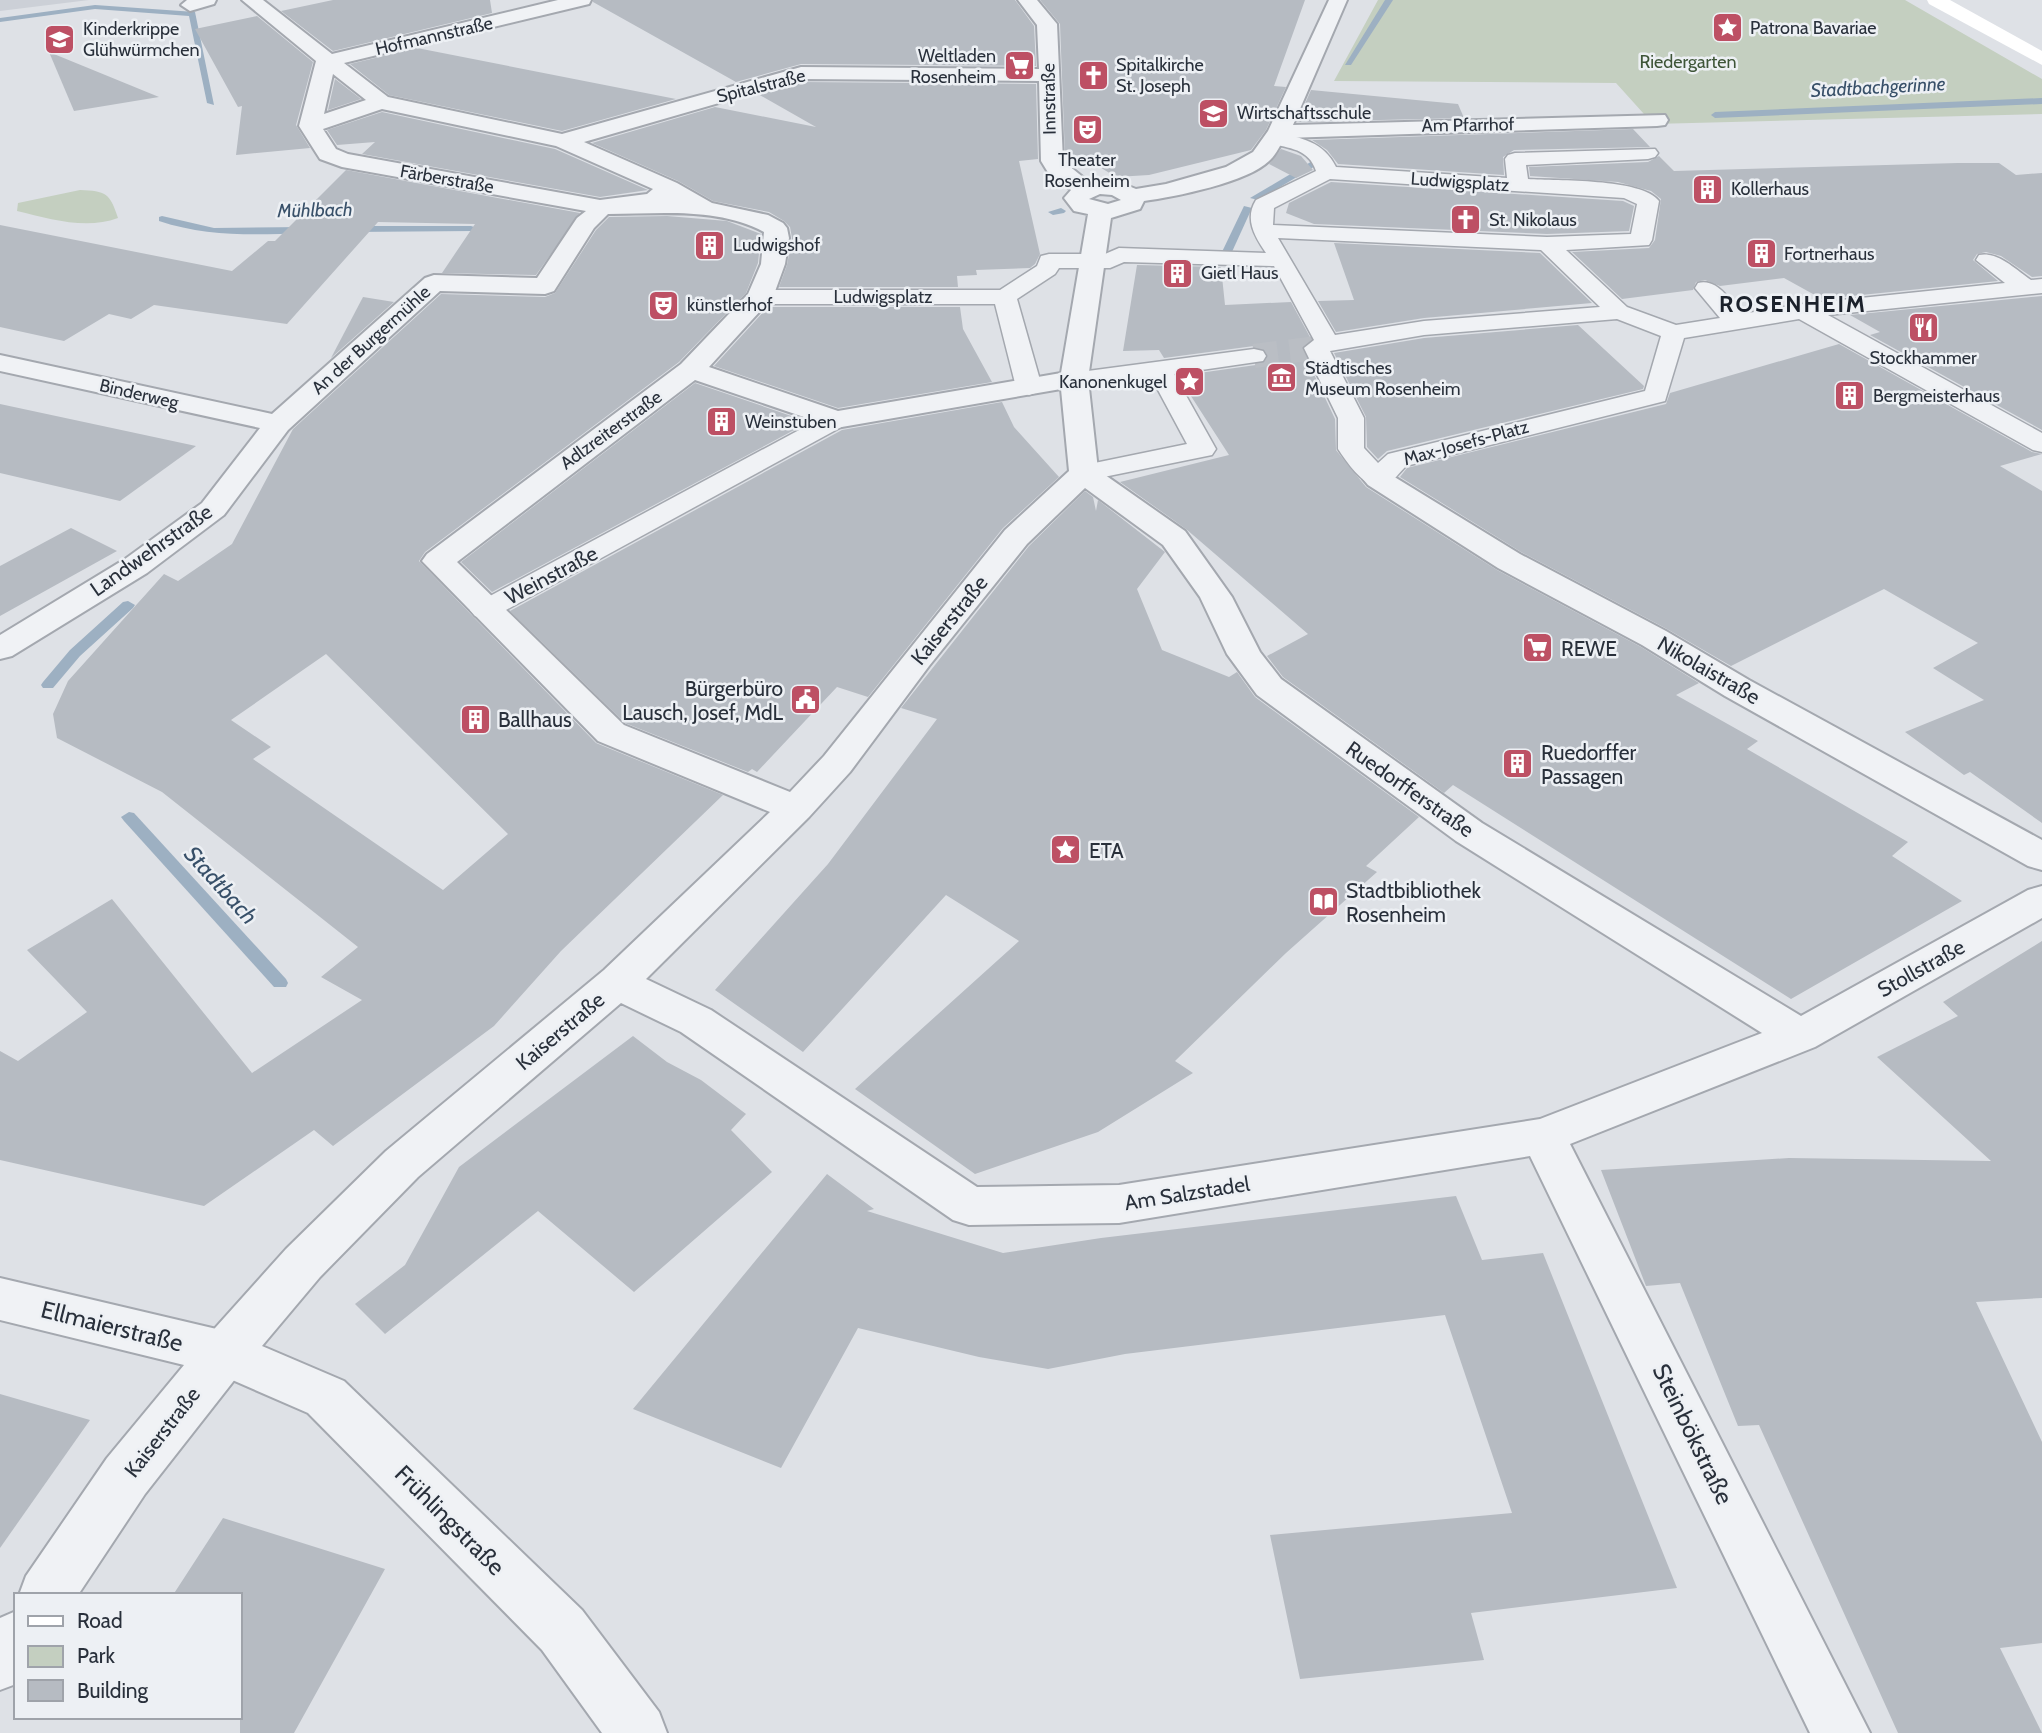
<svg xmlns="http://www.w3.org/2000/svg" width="2042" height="1733" viewBox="0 0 2042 1733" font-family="Cabin,sans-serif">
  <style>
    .built { fill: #ccd0d7 }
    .green { fill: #c4cfc0 }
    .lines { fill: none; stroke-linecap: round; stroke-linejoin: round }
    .stream { fill: #9db0c2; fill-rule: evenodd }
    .building { fill: #b6bbc2; fill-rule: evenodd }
    .pedestrian-tunnel { stroke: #babec4; stroke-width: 24; stroke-dasharray: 24 12; stroke-linecap: butt }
    .pedestrian-casing { stroke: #a4a8af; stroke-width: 3 }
    .minor-casing { stroke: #a4a8af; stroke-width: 4 }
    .tertiary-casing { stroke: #a4a8af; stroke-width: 4 }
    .pedestrian { fill: #f0f2f5; fill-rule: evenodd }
    .minor { fill: #f0f2f5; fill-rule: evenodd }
    .tertiary { fill: #f0f2f5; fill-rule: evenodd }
    .secondary { fill: #fff; fill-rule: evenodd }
    .labels { text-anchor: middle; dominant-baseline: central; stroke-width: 5; stroke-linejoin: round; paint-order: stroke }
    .far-poi-label { font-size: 18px; fill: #29303b; stroke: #edf0f4; text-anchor: start }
    .far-street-label { font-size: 18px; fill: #29303b; stroke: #edf0f4 }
    .far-park-label { font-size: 18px; fill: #3e5538; stroke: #edf0f4 }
    .far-water-label { font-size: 19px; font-style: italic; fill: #385069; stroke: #edf0f4 }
    .street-label { font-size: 21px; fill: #29303b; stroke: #edf0f4 }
    .poi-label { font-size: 21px; fill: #29303b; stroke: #edf0f4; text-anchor: start }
    .far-district-label { font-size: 23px; font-weight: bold; letter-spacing: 2px; fill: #1b212b; stroke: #edf0f4 }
    .water-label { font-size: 23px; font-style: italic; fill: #385069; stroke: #edf0f4 }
    .near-street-label { font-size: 24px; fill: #29303b; stroke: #edf0f4 }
  </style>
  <rect width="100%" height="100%" fill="#dee1e6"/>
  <path class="built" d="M 0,0 L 89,0 L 0,11 Z"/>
  <g class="green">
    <path d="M 1378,0 L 1905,0 L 2042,79 L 2042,114 L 1653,124 L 1616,83 L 1334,81 Z"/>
    <path d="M 80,190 C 106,191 110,193 118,218 C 86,230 50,219 17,211 L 18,203 Z"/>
  </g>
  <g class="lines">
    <g class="stream">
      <path d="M 1385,0 L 1393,0 L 1351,65 L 1345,65 Z"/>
      <path d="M 95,5 L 195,12 L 214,105 L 207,103 L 189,16 L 95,9 L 0,22 L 0,18 Z"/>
      <path d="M 2042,98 L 2042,104 L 1715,118 L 1711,115 L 1715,112 Z"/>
      <path d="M 1314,160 L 1317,161 L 1317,165 L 1258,200 L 1250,198 Z"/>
      <path d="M 1244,206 L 1252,208 L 1231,254 L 1222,256 L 1221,254 Z"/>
      <path d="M 1061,208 L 1066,211 L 1064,213 L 1053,215 L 1048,212 Z"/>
      <path d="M 162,216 L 214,228 L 305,227 L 310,230 L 305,233 C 255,235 207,237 159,221 L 159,217 Z"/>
      <path d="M 471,226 L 474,227 L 474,231 L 351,232 L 346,229 L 351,226 Z"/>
      <path d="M 128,601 L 135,605 L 133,608 L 80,656 L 53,688 L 43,688 L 41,685 L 43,682 L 70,650 L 123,602 Z"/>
      <path d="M 129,812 L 134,813 L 286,979 L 288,983 L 286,987 L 274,987 L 124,821 L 121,817 Z"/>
    </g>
  </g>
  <g class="building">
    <path d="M 333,0 L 490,0 L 492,13 L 333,51 L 281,11 Z"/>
    <path d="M 593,0 L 1015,0 L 1034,26 L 1036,66 L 801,64 L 736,82 L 593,2 Z"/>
    <path d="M 1040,0 L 1305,0 L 1274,86 L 1286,87 L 1266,130 L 1251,150 L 1149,175 L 1116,177 L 1080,155 L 1065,156 L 1060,24 Z"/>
    <path d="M 257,16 L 313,62 L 296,125 L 310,148 L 236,155 L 242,106 L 238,107 L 195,29 Z"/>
    <path d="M 417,48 L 676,99 L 562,131 L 389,95 L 350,64 Z"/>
    <path d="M 49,52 L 159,97 L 74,111 Z"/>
    <path d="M 335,79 L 361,99 L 328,110 Z"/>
    <path d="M 802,82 L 1036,84 L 1038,159 L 1019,161 L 1040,254 L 1035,264 L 1030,268 L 976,270 L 977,275 L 957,276 L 958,287 L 779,287 L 787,265 L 792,238 L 790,227 L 784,221 L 769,212 L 713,201 L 678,181 L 592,143 L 715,107 L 816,127 L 758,94 Z"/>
    <path d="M 1311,90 L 1458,104 L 1464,118 L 1297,122 Z"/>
    <path d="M 382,112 L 555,149 L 648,190 L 600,197 L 362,154 L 375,142 L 337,145 L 327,130 Z"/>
    <path d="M 1633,129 L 1650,147 L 1514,150 L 1503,157 L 1504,175 L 1338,164 L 1327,150 L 1312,140 Z"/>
    <path d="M 1281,149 L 1301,156 L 1313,170 L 1296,178 L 1269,164 Z"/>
    <path d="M 1659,156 L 1674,171 L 1958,163 L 1999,163 L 2016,175 L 2042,173 L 2042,276 L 2032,277 L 2001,256 L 1986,252 L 1977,254 L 1973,260 L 1998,281 L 1822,299 L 1784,278 L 1720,286 L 1705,280 L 1696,282 L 1693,290 L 1622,299 L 1572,252 L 1649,248 L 1655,240 L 1661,199 L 1651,191 L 1618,182 L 1530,176 L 1529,167 L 1648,162 Z"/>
    <path d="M 346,170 L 580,213 L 536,275 L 442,273 L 475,224 L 378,222 L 287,324 L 154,305 L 131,319 L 109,314 L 64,341 L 0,327 L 0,225 L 232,271 L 268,241 L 275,241 Z"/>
    <path d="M 1331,182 L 1623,201 L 1634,206 L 1629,231 L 1547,234 L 1314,224 L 1286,213 L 1289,203 Z"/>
    <path d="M 667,216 L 727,221 L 761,234 L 758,263 L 746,293 L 679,362 L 425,552 L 419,561 L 596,743 L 723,795 L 561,951 L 494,1026 L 333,1146 L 314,1130 L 204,1206 L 0,1160 L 0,1051 L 18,1061 L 87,1012 L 27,950 L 112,899 L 252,1073 L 362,1000 L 321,977 L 358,947 L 162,792 L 57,738 L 53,714 L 68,681 L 164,574 L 178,581 L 232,544 L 293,429 L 441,294 L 545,297 L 555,293 L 596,230 L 609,217 ZM 326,654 L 508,834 L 443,890 L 253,759 L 271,747 L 231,720 Z"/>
    <path d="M 1334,243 L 1540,253 L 1592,303 L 1424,318 L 1336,332 L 1318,301 L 1354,300 Z"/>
    <path d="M 1137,265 L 1221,267 L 1225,305 L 1291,302 L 1311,339 L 1302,349 L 1335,419 L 1336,450 L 1366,487 L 1497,570 L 1641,647 L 1699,683 L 1676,695 L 1758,741 L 1747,749 L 1908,842 L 1892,856 L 1962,901 L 1791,999 L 1453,785 L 1444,793 L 1283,677 L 1267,656 L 1308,634 L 1186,529 L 1120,482 L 1229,455 L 1178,376 L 1263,364 L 1268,355 L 1264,348 L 1254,346 L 1164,358 L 1159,350 L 1123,351 Z"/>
    <path d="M 2042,296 L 2042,430 L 1870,335 L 1880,332 L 1850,315 Z"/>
    <path d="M 363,297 L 394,302 L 331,358 Z"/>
    <path d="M 768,307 L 960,307 L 963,329 L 992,382 L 838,408 L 714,366 Z"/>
    <path d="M 1578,325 L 1644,386 L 1643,389 L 1387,451 L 1378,459 L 1367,447 L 1366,417 L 1334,353 L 1424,338 Z"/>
    <path d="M 1839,344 L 2032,452 L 2042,454 L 2000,466 L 2042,491 L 2042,823 L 1970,772 L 1964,775 L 1905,732 L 1984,700 L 1933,668 L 1978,643 L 1884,589 L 1731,666 L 1667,629 L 1521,552 L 1400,477 L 1407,468 L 1666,404 L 1670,393 Z"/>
    <path d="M 695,383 L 809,422 L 492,592 L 461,562 Z"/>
    <path d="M 1002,402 L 1014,427 L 1059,477 L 1003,528 L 868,697 L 837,687 L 757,772 L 752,769 L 748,772 L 625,723 L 510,611 L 842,430 Z"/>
    <path d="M 0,404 L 196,446 L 120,501 L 0,473 Z"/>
    <path d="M 1085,491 L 1093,497 L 1096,511 L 1098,500 L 1165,552 L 1137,589 L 1162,650 L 1229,677 L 1237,672 L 1255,697 L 1419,817 L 1366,866 L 1377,872 L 1286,953 L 1175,1061 L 1193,1073 L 1098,1132 L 975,1174 L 855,1089 L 1019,941 L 946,895 L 803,1052 L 715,990 L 828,864 L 937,719 L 901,708 L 1029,546 Z"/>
    <path d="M 71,528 L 117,551 L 0,616 L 0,566 Z"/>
    <path d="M 2042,941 L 2042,1298 L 1976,1302 L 2042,1442 L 2042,1643 L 2000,1648 L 2042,1733 L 1898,1733 L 1759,1425 L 1738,1426 L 1680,1283 L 1646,1286 L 1601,1170 L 1789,1158 L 1991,1161 L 1877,1057 L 1958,1016 L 1943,1002 Z"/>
    <path d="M 633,1036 L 667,1062 L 701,1080 L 746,1114 L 731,1130 L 772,1172 L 634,1292 L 538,1211 L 385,1334 L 355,1304 L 405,1265 L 459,1167 Z"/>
    <path d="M 827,1174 L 874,1209 L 867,1211 L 1003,1253 L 1101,1238 L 1456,1196 L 1482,1260 L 1543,1253 L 1677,1588 L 1471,1613 L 1484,1660 L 1300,1679 L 1270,1535 L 1512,1513 L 1445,1315 L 1125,1354 L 1048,1369 L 979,1357 L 858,1328 L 781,1468 L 633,1409 Z"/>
    <path d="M 0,1394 L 90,1420 L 0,1548 Z"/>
    <path d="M 223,1518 L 385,1569 L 294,1733 L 240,1733 L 240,1595 L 173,1595 Z"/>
  </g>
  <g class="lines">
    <path class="pedestrian-tunnel" d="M 1254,356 L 1316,348"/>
    <defs>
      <g id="pedestrian">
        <path d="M 1275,133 C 1301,137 1324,142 1336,167 L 1507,178 L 1505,159 L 1508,155 L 1515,153 L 1655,149 L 1658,153 L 1655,157 L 1648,159 L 1526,165 L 1528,179 C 1556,181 1642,178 1659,201 L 1652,240 L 1649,245 L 1566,250 L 1627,307 L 1676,325 L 1720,318 L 1695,288 L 1698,283 C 1718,278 1730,301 1742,314 L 1803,304 L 2005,283 L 1976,260 L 1979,255 C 1998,251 2016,270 2031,280 L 2042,279 L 2042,293 L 1828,315 L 2042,433 L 2042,452 L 2033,450 L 1799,319 L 1684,338 L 1665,401 L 1406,466 C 1400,472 1393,482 1385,485 C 1367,493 1347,462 1338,449 L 1338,418 L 1304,348 L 1314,340 L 1274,266 L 1124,262 L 1110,268 L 1059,268 L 1055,274 L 1017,299 L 1042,387 L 1038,392 L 1029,395 L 1020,392 L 1016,387 L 995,304 L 760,304 L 752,302 L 748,297 L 752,292 L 760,290 L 1000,290 L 1037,266 L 1041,256 L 1049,254 L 1105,254 L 1119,248 L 1266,253 C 1255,237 1244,219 1256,200 L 1316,171 C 1309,148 1287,148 1268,143 L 1265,139 L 1268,135 ZM 1330,179 L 1624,198 L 1637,204 L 1631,234 L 1547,237 L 1273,225 L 1274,208 ZM 1278,238 L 1541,250 L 1600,307 L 1424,321 L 1335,335 ZM 1617,319 L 1661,336 L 1645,391 L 1388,454 L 1378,463 L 1364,448 L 1364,418 L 1330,351 L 1424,335 Z"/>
        <path d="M 1254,349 L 1263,351 L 1266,356 L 1263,361 L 1174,374 L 1216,449 L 1212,455 L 1084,481 L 1075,479 L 1071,473 L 1075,467 L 1187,444 L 1151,377 L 1074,386 L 1065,384 L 1062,379 L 1065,374 Z"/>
        <path d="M 836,412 L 845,415 L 849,420 L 845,425 L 495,616 L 485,619 L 475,616 L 470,610 L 475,604 L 827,415 Z"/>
      </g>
      <g id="minor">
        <path d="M 216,0 L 214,4 L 190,11 L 181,5 L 187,0 Z"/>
        <path d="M 242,0 L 263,0 L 332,54 L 558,0 L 591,0 L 589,4 L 344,63 L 388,97 L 562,134 L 801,67 L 1039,69 L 1037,25 L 1018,0 L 1037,0 L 1057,24 L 1063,161 L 1089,182 L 1116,181 L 1136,189 L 1166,184 L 1226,167 L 1253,152 L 1268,131 L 1329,0 L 1347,0 L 1293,125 L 1665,115 L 1668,120 L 1665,125 L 1657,126 L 1285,138 C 1280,145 1276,155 1269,161 C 1248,182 1175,197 1144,201 L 1140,209 L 1111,218 L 1088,379 L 1098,470 L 1185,531 L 1232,597 L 1260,652 L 1281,679 L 1482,823 L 1801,1016 L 2028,890 L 2042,886 L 2042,918 L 1815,1047 L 1570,1144 L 1870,1733 L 1810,1733 L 1530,1156 L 1119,1223 L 969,1225 L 953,1220 L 681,1032 L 621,1003 L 418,1177 L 320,1277 L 262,1346 L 344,1381 L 582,1610 L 659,1712 L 667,1733 L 602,1733 L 542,1650 L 308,1413 L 207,1369 L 200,1353 L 207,1337 L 286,1249 L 386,1151 L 604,970 L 770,812 L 598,741 L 422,561 L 427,554 L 681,364 L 748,294 L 761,264 L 764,232 C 718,207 658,214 608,214 L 594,228 L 554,291 L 545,294 L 440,291 L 288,430 L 224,515 L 147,573 L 12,656 L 0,659 L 0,635 L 125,559 L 202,503 L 260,428 L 0,371 L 0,355 L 272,414 L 425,278 L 434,275 L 537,278 L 577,218 L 586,211 L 342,167 L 320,159 L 299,126 L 316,61 ZM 333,74 L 366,100 L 324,114 ZM 802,79 L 1039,81 L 1041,161 L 1049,174 L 1071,190 L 1064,198 L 1074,211 L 1088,214 L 1061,373 L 838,411 L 709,367 L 773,297 L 785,264 L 789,238 L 787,228 L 783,223 L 768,215 L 712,203 L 677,183 L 584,142 ZM 382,109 L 556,146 L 653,189 L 647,194 L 600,200 L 348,154 L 336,149 L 323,129 ZM 1100,194 L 1112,195 L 1121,200 L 1108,204 L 1089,199 ZM 695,380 L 836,428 L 1061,389 L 1069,471 L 1005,530 L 824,756 L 790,792 L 624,725 L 457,562 ZM 1085,488 L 1163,545 L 1200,597 L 1227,654 L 1257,695 L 1456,841 L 1762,1033 L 1540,1119 L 1119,1185 L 977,1187 L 711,1010 L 646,979 L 809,817 L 850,772 L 929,666 L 1027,544 Z"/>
        <path d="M 1378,470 L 1388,473 L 1520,554 L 1666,631 L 1749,680 L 2042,840 L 2042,870 L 2028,866 L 1725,696 L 1642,645 L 1498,568 L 1368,485 L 1363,479 L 1368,473 Z"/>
      </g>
      <g id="tertiary">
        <path d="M 0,1278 L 225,1331 L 243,1337 L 250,1353 L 243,1369 L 145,1494 L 78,1595 L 19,1595 L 26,1576 L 107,1458 L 184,1365 L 0,1320 Z"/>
        <path d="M 16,1611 L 16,1684 L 0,1690 L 0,1618 Z"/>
      </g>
    </defs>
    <use href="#pedestrian" class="pedestrian-casing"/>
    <use href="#minor" class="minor-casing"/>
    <use href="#tertiary" class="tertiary-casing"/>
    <use href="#pedestrian" class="pedestrian"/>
    <use href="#minor" class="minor"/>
    <use href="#tertiary" class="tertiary"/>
    <path class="secondary" d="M 1927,0 L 1950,0 L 2042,51 L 2042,65 L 1929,4 Z"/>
  </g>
  <defs>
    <symbol id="sight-square" viewBox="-11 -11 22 22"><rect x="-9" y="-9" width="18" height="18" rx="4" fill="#bd5064" stroke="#edf0f4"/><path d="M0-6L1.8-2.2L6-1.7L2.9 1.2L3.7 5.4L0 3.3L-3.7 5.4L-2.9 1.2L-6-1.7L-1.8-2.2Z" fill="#fff"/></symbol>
    <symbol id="school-square" viewBox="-11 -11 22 22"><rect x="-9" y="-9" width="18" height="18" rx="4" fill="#bd5064" stroke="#edf0f4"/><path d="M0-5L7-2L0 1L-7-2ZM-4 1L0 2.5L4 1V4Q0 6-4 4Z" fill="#fff"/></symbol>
    <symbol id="supermarket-square" viewBox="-11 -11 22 22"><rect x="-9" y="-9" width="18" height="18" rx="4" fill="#bd5064" stroke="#edf0f4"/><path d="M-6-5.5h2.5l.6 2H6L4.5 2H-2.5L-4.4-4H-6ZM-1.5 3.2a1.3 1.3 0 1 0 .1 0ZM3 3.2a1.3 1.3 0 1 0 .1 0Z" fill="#fff"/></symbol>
    <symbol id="church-square" viewBox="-11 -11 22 22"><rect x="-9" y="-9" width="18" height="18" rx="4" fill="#bd5064" stroke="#edf0f4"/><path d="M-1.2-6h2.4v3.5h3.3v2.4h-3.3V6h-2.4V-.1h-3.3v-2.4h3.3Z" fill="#fff"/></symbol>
    <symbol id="theatre-square" viewBox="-11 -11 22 22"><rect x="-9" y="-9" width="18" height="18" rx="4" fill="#bd5064" stroke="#edf0f4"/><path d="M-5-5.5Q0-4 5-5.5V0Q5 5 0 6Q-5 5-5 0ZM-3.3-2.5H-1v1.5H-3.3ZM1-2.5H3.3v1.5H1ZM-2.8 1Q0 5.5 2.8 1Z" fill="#fff"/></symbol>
    <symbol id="building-square" viewBox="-11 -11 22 22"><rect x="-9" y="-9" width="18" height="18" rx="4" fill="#bd5064" stroke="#edf0f4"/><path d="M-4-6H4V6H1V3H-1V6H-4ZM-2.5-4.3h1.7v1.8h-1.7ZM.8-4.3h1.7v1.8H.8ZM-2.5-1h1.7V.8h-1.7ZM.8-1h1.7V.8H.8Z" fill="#fff"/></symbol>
    <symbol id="restaurant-square" viewBox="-11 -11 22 22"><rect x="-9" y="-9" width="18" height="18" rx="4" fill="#bd5064" stroke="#edf0f4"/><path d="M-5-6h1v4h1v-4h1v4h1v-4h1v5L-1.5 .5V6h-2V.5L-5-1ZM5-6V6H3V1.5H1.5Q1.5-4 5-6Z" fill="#fff"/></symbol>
    <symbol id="museum-square" viewBox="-11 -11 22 22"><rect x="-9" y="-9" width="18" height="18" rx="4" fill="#bd5064" stroke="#edf0f4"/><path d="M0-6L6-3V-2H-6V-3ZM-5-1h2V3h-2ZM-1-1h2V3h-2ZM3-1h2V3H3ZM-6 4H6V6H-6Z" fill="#fff"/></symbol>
    <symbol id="civic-square" viewBox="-11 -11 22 22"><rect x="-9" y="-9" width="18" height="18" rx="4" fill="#bd5064" stroke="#edf0f4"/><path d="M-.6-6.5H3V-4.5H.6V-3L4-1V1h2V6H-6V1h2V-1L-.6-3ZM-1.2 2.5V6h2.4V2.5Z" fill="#fff"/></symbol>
    <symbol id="library-square" viewBox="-11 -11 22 22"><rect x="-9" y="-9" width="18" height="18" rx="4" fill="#bd5064" stroke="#edf0f4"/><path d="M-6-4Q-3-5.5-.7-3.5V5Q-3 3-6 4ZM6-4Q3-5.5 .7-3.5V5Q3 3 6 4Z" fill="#fff"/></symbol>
  </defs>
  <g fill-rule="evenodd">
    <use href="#sight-square" x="1710" y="10" width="35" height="35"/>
    <use href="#school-square" x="42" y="22" width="35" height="35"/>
    <use href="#supermarket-square" x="1002" y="48" width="35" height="35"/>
    <use href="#church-square" x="1076" y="58" width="35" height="35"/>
    <use href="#school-square" x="1196" y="96" width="35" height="35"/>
    <use href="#theatre-square" x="1070" y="112" width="35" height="35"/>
    <use href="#building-square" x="1690" y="172" width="35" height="35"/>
    <use href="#church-square" x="1448" y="202" width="35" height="35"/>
    <use href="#building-square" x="692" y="228" width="35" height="35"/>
    <use href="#building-square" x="1744" y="236" width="35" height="35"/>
    <use href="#building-square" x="1160" y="256" width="35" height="35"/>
    <use href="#theatre-square" x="646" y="288" width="35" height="35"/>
    <use href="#restaurant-square" x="1906" y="310" width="35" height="35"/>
    <use href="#museum-square" x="1264" y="360" width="35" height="35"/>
    <use href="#sight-square" x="1172" y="364" width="35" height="35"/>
    <use href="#building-square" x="1832" y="378" width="35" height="35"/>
    <use href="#building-square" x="704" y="404" width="35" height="35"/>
    <use href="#supermarket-square" x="1520" y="630" width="35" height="35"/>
    <use href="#civic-square" x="788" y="682" width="35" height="35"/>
    <use href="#building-square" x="458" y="702" width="35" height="35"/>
    <use href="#building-square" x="1500" y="746" width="35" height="35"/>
    <use href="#sight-square" x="1048" y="832" width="35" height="35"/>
    <use href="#library-square" x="1306" y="884" width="35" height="35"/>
  </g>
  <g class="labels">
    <g class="far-poi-label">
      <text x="1750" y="28">Patrona Bavariae</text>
      <text x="83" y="29">Kinderkrippe<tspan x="83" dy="21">Glühwürmchen</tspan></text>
      <text x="996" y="56" text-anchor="end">Weltladen<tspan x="996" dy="21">Rosenheim</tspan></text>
      <text x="1116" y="65">Spitalkirche<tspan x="1116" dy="21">St. Joseph</tspan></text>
      <text x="1237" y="113">Wirtschaftsschule</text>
      <text x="1087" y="160" text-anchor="middle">Theater<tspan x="1087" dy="21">Rosenheim</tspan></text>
      <text x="1731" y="189">Kollerhaus</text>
      <text x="1489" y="220">St. Nikolaus</text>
      <text x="733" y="245">Ludwigshof</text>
      <text x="1784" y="254">Fortnerhaus</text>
      <text x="1201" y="273">Gietl Haus</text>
      <text x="687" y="305">künstlerhof</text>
      <text x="1923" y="358" text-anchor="middle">Stockhammer</text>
      <text x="1305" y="368">Städtisches<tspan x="1305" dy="21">Museum Rosenheim</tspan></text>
      <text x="1167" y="382" text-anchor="end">Kanonenkugel</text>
      <text x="1873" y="396">Bergmeisterhaus</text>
      <text x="745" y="422">Weinstuben</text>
    </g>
    <g class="far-street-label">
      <text transform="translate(434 36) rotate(-13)">Hofmannstraße</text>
      <text transform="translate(761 86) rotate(-14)">Spitalstraße</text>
      <text transform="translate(1049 99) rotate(-91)">Innstraße</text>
      <text transform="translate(1468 125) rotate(-1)">Am Pfarrhof</text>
      <text transform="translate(447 179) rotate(10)">Färberstraße</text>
      <text transform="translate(1460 182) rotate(4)">Ludwigsplatz</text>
      <text x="883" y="297">Ludwigsplatz</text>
      <text transform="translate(371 340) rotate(-42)">An der Burgermühle</text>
      <text transform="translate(139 394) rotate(13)">Binderweg</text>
      <text transform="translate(611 430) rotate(-36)">Adlzreiterstraße</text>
      <text transform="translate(1466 443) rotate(-15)">Max-Josefs-Platz</text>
    </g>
    <g class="far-park-label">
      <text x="1688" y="62">Riedergarten</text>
    </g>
    <g class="far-water-label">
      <text transform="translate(1878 87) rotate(-3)">Stadtbachgerinne</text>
      <text transform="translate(315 210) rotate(-1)">Mühlbach</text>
    </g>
    <g class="street-label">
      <text transform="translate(151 550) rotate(-35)">Landwehrstraße</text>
      <text transform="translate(551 575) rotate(-28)">Weinstraße</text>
      <text transform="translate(949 620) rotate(-51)">Kaiserstraße</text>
      <text transform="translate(1709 670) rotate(30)">Nikolaistraße</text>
      <text transform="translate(1410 789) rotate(35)">Ruedorfferstraße</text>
      <text transform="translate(1921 968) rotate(-29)">Stollstraße</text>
      <text transform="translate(560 1031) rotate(-40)">Kaiserstraße</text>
      <text transform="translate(1187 1193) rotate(-9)">Am Salzstadel</text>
      <text transform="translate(162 1432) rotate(-52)">Kaiserstraße</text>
    </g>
    <g class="poi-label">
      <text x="1561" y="648">REWE</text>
      <text x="783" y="688" text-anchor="end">Bürgerbüro<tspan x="783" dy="24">Lausch, Josef, MdL</tspan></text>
      <text x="498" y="719">Ballhaus</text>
      <text x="1541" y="752">Ruedorffer<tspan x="1541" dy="24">Passagen</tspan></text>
      <text x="1089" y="850">ETA</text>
      <text x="1346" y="890">Stadtbibliothek<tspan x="1346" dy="24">Rosenheim</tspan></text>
    </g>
    <g class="far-district-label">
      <text x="1793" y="304">ROSENHEIM</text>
    </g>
    <g class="water-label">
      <text transform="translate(221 885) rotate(48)">Stadtbach</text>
    </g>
    <g class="near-street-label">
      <text transform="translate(112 1326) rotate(14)">Ellmaierstraße</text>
      <text transform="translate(1693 1434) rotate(64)">Steinbökstraße</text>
      <text transform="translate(450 1520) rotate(45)">Frühlingstraße</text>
    </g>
  </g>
  <rect x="14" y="1593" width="228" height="126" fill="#edf0f4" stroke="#9fa3aa" stroke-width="2"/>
  <rect x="28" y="1616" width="35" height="10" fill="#ffffff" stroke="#9fa3aa" stroke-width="2"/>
  <text x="77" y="1628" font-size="21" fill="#29303b">Road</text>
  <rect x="28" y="1646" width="35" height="21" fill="#c4cfc0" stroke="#9fa3aa" stroke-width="2"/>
  <text x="77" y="1663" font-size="21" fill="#29303b">Park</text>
  <rect x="28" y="1680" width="35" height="21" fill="#b6bbc2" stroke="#9fa3aa" stroke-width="2"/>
  <text x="77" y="1698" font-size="21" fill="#29303b">Building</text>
</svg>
